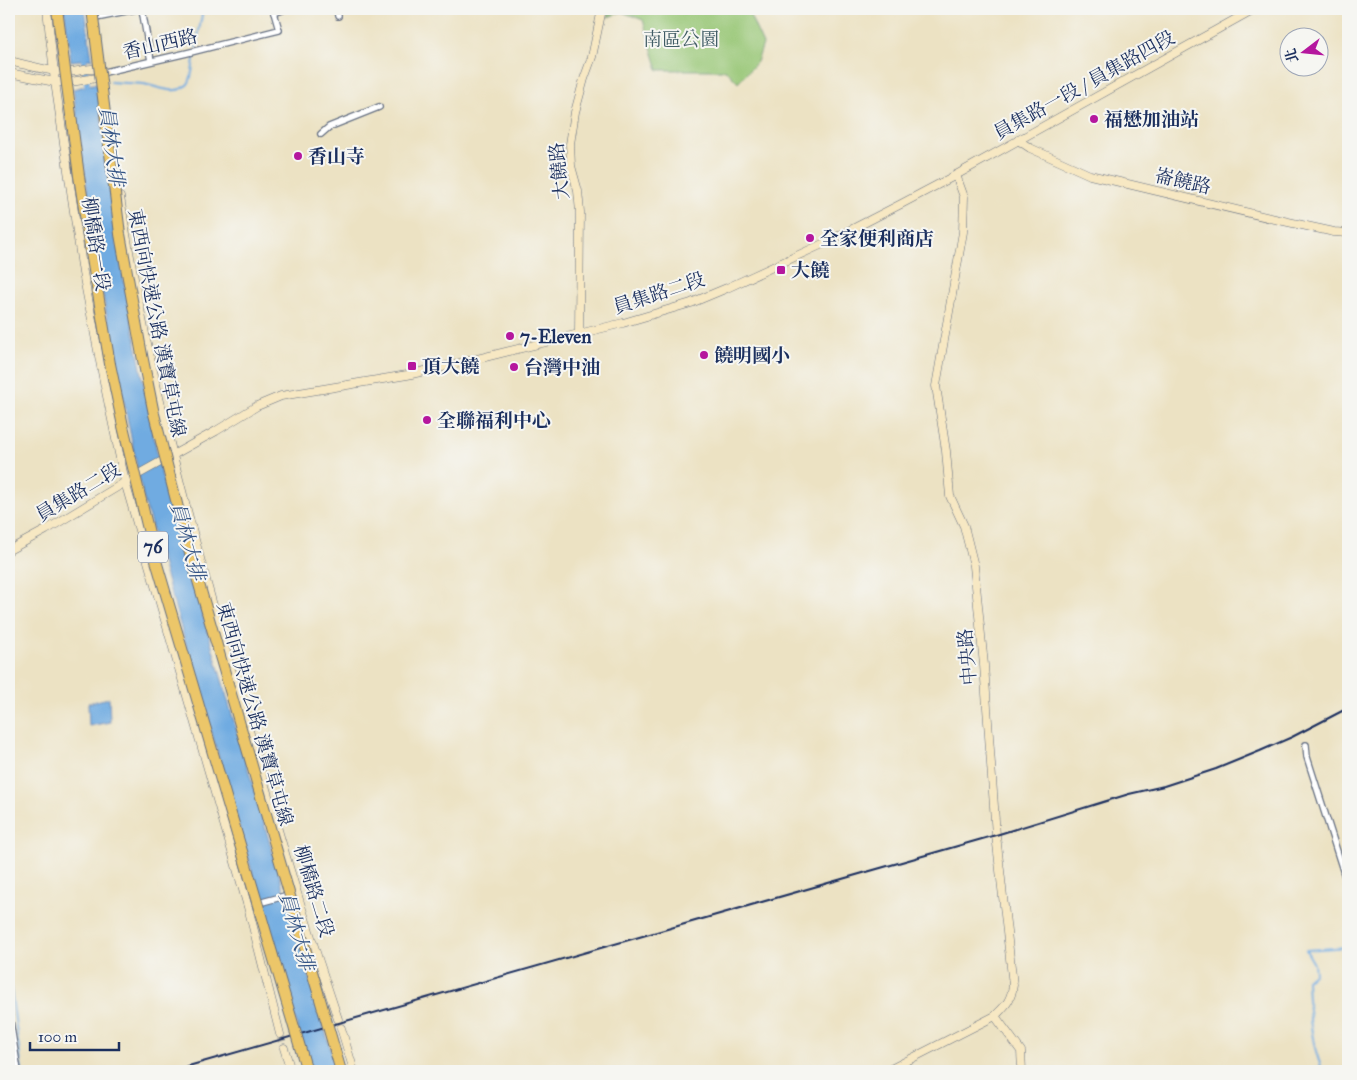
<svg xmlns="http://www.w3.org/2000/svg" width="1357" height="1080" viewBox="0 0 1357 1080" font-family="'IM FELL Great Primer','Noto Serif TC',serif">
  <style>
    .green { fill: #97c675; stroke: #597a6a }
    .water { fill: #6fabe1; stroke: #456da0 }
    .lines { fill: none; stroke-linecap: round; stroke-linejoin: round }
    .stream { stroke: #6fabe1; stroke-width: 2 }
    .canal { stroke: #6fabe1; stroke-width: 6 }
    .secondary-tunnel { stroke: #c2beaf; stroke-width: 8; stroke-dasharray: 8 4; stroke-linecap: butt }
    .street-casing { stroke: #646e81; stroke-width: 8 }
    .secondary-casing { stroke: #646e81; stroke-width: 9 }
    .street { stroke: #fff; stroke-width: 5.5 }
    .secondary { stroke: #f7e8c3; stroke-width: 8 }
    .rail { stroke: #1b2f5e; stroke-width: 2 }
    .highway-bridge-casing { stroke: #646e81; stroke-width: 12; stroke-linecap: butt }
    .highway-bridge { stroke: #ecc669; stroke-width: 10 }
    .poi-dot { fill: #b5179e; stroke: #f6f6f2; stroke-width: 2 }
    .labels { text-anchor: middle; dominant-baseline: central; stroke-width: 4; stroke-linejoin: round; paint-order: stroke }
    .shield { fill: #f6f6f2; stroke: #5d6b8a; stroke-width: 1 }
    .shield-label { font-size: 18px; font-weight: bold; fill: #1b2f5e }
    .park-label { font-size: 19px; fill: #405c65; stroke: #f6f6f2 }
    .street-label { font-size: 19px; fill: #1b2f5e; stroke: #f6f6f2 }
    .poi-label { font-size: 19px; font-weight: bold; fill: #1b2f5e; stroke: #f6f6f2; text-anchor: start }
    .water-label { font-size: 20px; font-style: italic; fill: #345485; stroke: #f6f6f2 }
  </style>
  <rect width="100%" height="100%" fill="#f6f6f2"/>
  <filter id="ink" filterUnits="userSpaceOnUse"><feTurbulence type="fractalNoise" baseFrequency=".02" numOctaves="2"/><feDisplacementMap in="SourceGraphic" scale="10" xChannelSelector="R" yChannelSelector="G"/><feConvolveMatrix kernelMatrix="1 2 1 2 8 2 1 2 1" color-interpolation-filters="sRGB"/></filter>
  <filter id="wash" filterUnits="userSpaceOnUse"><feTurbulence type="fractalNoise" baseFrequency=".0096" numOctaves="4" result="noise"/><feDisplacementMap in="SourceGraphic" scale="20" xChannelSelector="R" yChannelSelector="G"/><feGaussianBlur stdDeviation="1.12" result="paint"/><feColorMatrix in="noise" values="0 0 0 0 0 0 0 0 0 0 0 0 0 0 0 0 0 1.4 0 .05"/><feComposite in="paint" operator="in"/></filter>
  <g filter="url(#wash)">
    <rect width="100%" height="100%" fill="#ece2c3"/>
    <path class="green" d="M 608,9 L 747,9 L 763,44 L 757,62 L 738,83 L 726,70 L 658,70 L 643,20 L 622,12 L 608,17 Z"/>
    <g class="water">
      <path d="M 64,9 L 85,9 L 92,59 L 71,61 Z"/>
      <path d="M 97,83 L 116,239 L 161,473 L 337,1071 L 310,1071 L 143,497 L 102,292 L 73,89 Z"/>
      <path d="M 109,698 L 110,722 L 89,726 L 88,703 Z"/>
    </g>
    <g class="lines">
      <g class="stream">
        <path d="M 196,48 L 203,9"/>
        <path d="M 111,82 C 121,83 132,83 143,84 C 157,86 176,97 188,84 C 193,78 193,61 195,53"/>
        <path d="M 9,975 L 22,1071"/>
        <path d="M 1323,1071 C 1311,1045 1308,1009 1307,980 L 1315,973 L 1314,964 L 1306,950 L 1348,947"/>
      </g>
      <path class="canal" d="M 83,52 L 87,84"/>
    </g>
  </g>
  <g filter="url(#ink)">
    <g class="lines">
      <path class="secondary-tunnel" d="M 280,1034 L 284,1048"/>
      <defs>
        <g id="street">
          <path d="M 142,9 L 151,61"/>
          <path d="M 337,9 L 338,16"/>
          <path d="M 274,13 L 285,9"/>
          <path d="M 96,17 L 136,9"/>
          <path d="M 105,72 L 187,53 L 279,30 L 273,9"/>
          <path d="M 321,134 L 329,127 L 379,107"/>
          <path d="M 1306,745 L 1307,757 L 1348,886"/>
          <path d="M 255,904 L 292,894"/>
          <path d="M 9,1015 L 18,1071"/>
        </g>
        <g id="secondary">
          <path d="M 47,9 L 55,82 L 83,273 L 104,382 L 125,482 L 248,907 L 280,1034"/>
          <path d="M 9,61 C 28,65 48,72 67,72 C 81,72 89,66 102,71"/>
          <path d="M 9,73 L 55,82 L 70,82 L 97,78 L 104,72"/>
          <path d="M 1018,140 L 1030,148 L 1090,175 L 1279,220 L 1334,232 L 1348,233"/>
          <path d="M 120,197 C 145,361 188,520 234,679 C 255,750 275,822 297,893 C 310,935 324,977 338,1019"/>
          <path d="M 579,334 L 580,212 L 578,191 L 571,166 L 570,144 L 575,112 L 584,79 L 592,57 L 602,9"/>
          <path d="M 9,550 L 46,530 L 137,475 L 216,431 L 257,406 L 281,396 L 407,375 L 469,361 L 623,323 L 691,303 L 727,288 L 827,242 L 903,203 L 956,175 L 1254,9"/>
          <path d="M 995,1016 L 1021,1051 L 1022,1071"/>
          <path d="M 341,1028 L 354,1071"/>
          <path d="M 284,1048 L 291,1071"/>
          <path d="M 887,1071 L 995,1016 C 1006,1005 1011,1001 1013,985 L 996,835 L 984,665 L 974,566 L 964,526 L 950,496 L 946,451 L 936,386 L 963,232 L 964,197 L 956,175"/>
        </g>
      </defs>
      <use href="#street" class="street-casing"/>
      <use href="#secondary" class="secondary-casing"/>
      <use href="#street" class="street"/>
      <use href="#secondary" class="secondary"/>
      <path class="rail" d="M 171,1071 L 996,835 L 1129,794 L 1164,786 L 1216,769 L 1260,751 L 1292,737 L 1348,708"/>
      <defs>
        <g id="highway-bridge">
          <path d="M 57,9 L 79,176 L 89,241 L 110,364 L 123,426 L 154,554 L 307,1071"/>
          <path d="M 92,9 L 120,234 L 142,355 L 154,414 L 187,543 L 341,1071"/>
        </g>
      </defs>
      <use href="#highway-bridge" class="highway-bridge-casing"/>
      <use href="#highway-bridge" class="highway-bridge"/>
    </g>
  </g>
  <g class="poi-dot">
    <circle cx="1094" cy="119" r="5"/>
    <circle cx="298" cy="156" r="5"/>
    <circle cx="810" cy="238" r="5"/>
    <rect x="776" y="265" width="10" height="10" rx="2.5"/>
    <circle cx="510" cy="336" r="5"/>
    <circle cx="704" cy="355" r="5"/>
    <rect x="407" y="361" width="10" height="10" rx="2.5"/>
    <circle cx="514" cy="367" r="5"/>
    <circle cx="427" cy="420" r="5"/>
  </g>
  <g class="labels">
    <rect class="shield" x="138" y="531.5" width="30" height="31" rx="4"/>
    <g class="shield-label">
      <text x="153" y="547">76</text>
    </g>
    <g class="park-label">
      <text x="681" y="39">南區公園</text>
    </g>
    <g class="street-label">
      <text transform="translate(160 44) rotate(-13)">香山西路</text>
      <text transform="translate(1084 85) rotate(-29)">員集路一段 / 員集路四段</text>
      <text transform="translate(559 171) rotate(-96)">大饒路</text>
      <text transform="translate(1183 181) rotate(13)">崙饒路</text>
      <text transform="translate(96 244) rotate(81)">柳橋路一段</text>
      <text transform="translate(659 293) rotate(-18)">員集路二段</text>
      <text transform="translate(157 323) rotate(79)">東西向快速公路 漢寶草屯線</text>
      <text transform="translate(78 492) rotate(-31)">員集路二段</text>
      <text transform="translate(967 657) rotate(-95)">中央路</text>
      <text transform="translate(255 714) rotate(74)">東西向快速公路 漢寶草屯線</text>
      <text transform="translate(314 891) rotate(73)">柳橋路二段</text>
    </g>
    <g class="poi-label">
      <text x="1104" y="119">福懋加油站</text>
      <text x="308" y="156">香山寺</text>
      <text x="820" y="238">全家便利商店</text>
      <text x="791" y="270">大饒</text>
      <text x="520" y="336">7-Eleven</text>
      <text x="714" y="355">饒明國小</text>
      <text x="422" y="366">頂大饒</text>
      <text x="524" y="367">台灣中油</text>
      <text x="437" y="420">全聯福利中心</text>
    </g>
    <g class="water-label">
      <text transform="translate(112 146) rotate(82)">員林大排</text>
      <text transform="translate(188 541) rotate(74)">員林大排</text>
      <text transform="translate(297 931) rotate(74)">員林大排</text>
    </g>
  </g>
  <rect width="1357" height="1080" fill="none" stroke="#f6f6f2" stroke-width="30"/>
  <g transform="translate(1304 52) rotate(254)"><circle r="24" fill="#f6f6f2" stroke="#9ea6b7"/>
  <path d="M0-4L9 19L0 12L-9 19Z" fill="#b5179e"/>
  <text y="-8" font-size="14" font-weight="bold" text-anchor="middle" fill="#1b2f5e">北</text>
  </g>
  <path d="M30 1042v8h89v-8" fill="none" stroke="#1b2f5e" stroke-width="2.5"/>
  <text x="38" y="1042" font-size="15" fill="#1b2f5e" stroke="#f6f6f2" stroke-width="4" paint-order="stroke">100 m</text>
</svg>
